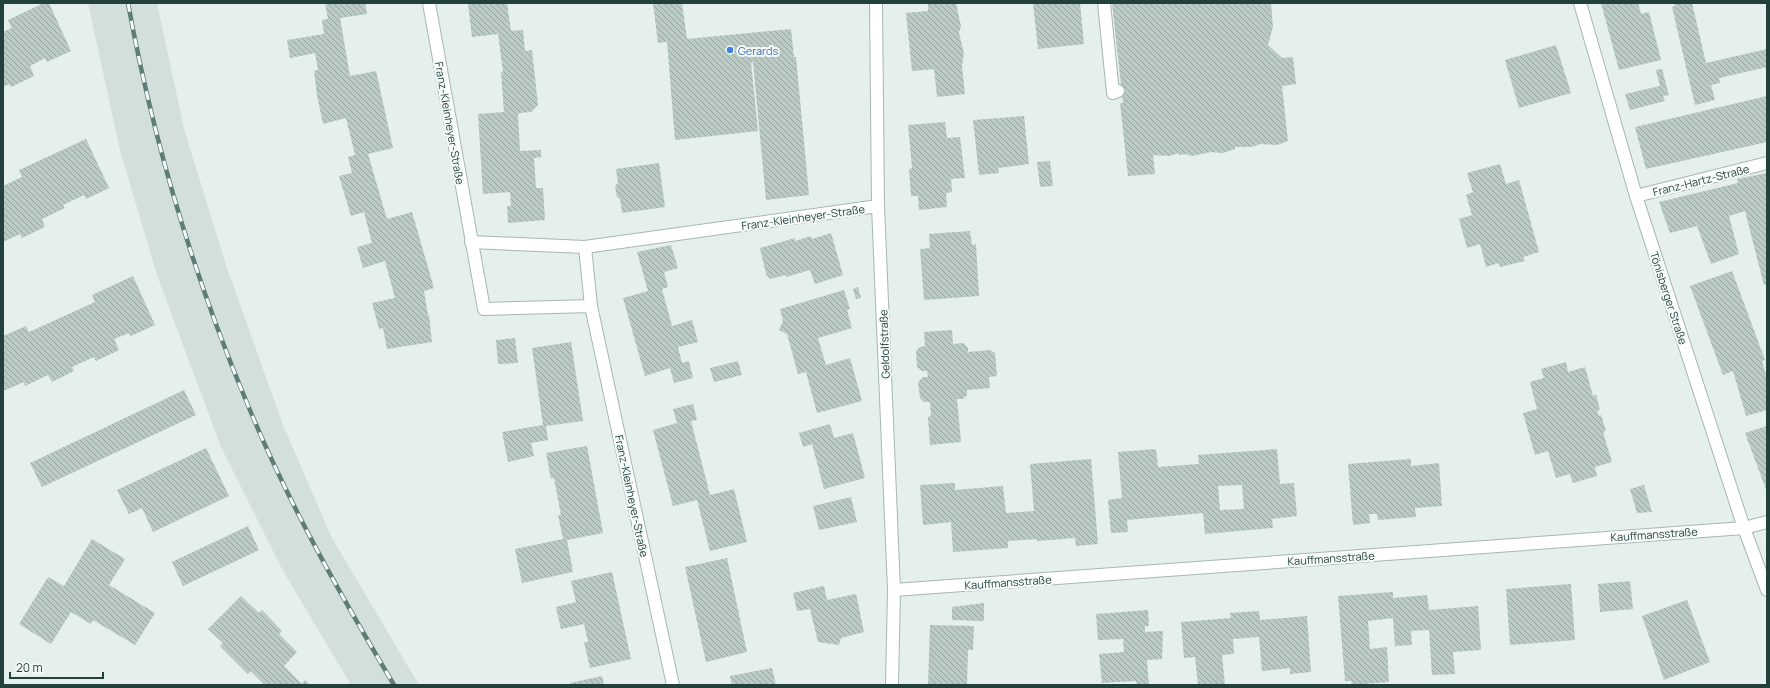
<svg xmlns="http://www.w3.org/2000/svg" width="1770" height="688" viewBox="0 0 1770 688" font-family="Manrope,sans-serif">
  <style>
    .built { fill: #d3dfda }
    .building { fill: url(#building-back-hatch); fill-rule: evenodd }
    .lines { fill: none; stroke-linecap: round; stroke-linejoin: round }
    .minor-casing { stroke: #a7b7b3; stroke-width: 14 }
    .minor { stroke: #fff; stroke-width: 12 }
    .rail-casing { stroke: #5e7d77; stroke-width: 4.5 }
    .rail { stroke: #f6fbf9; stroke-width: 3; stroke-dasharray: 9; stroke-linecap: butt }
    .shop-dot { fill: #3f7fe0; stroke: #f6fbf9; stroke-width: 1.5 }
    .labels { text-anchor: middle; dominant-baseline: central; stroke-width: 4; stroke-linejoin: round; paint-order: stroke }
    .shop-label { font-size: 11px; fill: #366cbe; stroke: #f6fbf9; text-anchor: start }
    .street-label { font-size: 11px; fill: #23413c; stroke: #f6fbf9 }
  </style>
  <defs>
    <pattern id="building-back-hatch" width="6" height="6" patternUnits="userSpaceOnUse"><rect width="6" height="6" fill="#bacac5"/><path d="M-1 5l2 2M0 0l6 6M5-1l2 2" fill="none" stroke="#97a6a1"/></pattern>
  </defs>
  <rect width="100%" height="100%" fill="#e5efeb"/>
  <path class="built" d="M 88,3 L 157,3 L 184,129 L 227,268 L 283,425 L 332,538 L 419,685 L 351,685 L 282,569 L 221,447 L 157,275 L 120,150 Z"/>
  <g class="building">
    <path d="M 44,3 L 49,3 L 71,51 L 47,62 L 45,58 L 30,66 L 34,76 L 11,87 L 9,84 L 3,87 L 3,32 L 12,28 L 8,20 Z"/>
    <path d="M 325,3 L 365,3 L 367,14 L 340,18 L 350,76 L 376,71 L 393,148 L 368,154 L 387,219 L 412,212 L 434,288 L 424,291 L 428,315 L 429,315 L 432,342 L 387,349 L 383,328 L 379,329 L 372,303 L 395,298 L 385,261 L 363,268 L 357,247 L 372,243 L 364,212 L 351,216 L 339,176 L 352,173 L 348,157 L 355,155 L 346,118 L 323,124 L 317,95 L 314,71 L 318,70 L 315,53 L 290,58 L 287,40 L 324,34 L 322,20 L 328,19 Z"/>
    <path d="M 468,3 L 507,3 L 511,31 L 523,30 L 525,51 L 532,50 L 538,105 L 531,112 L 519,113 L 520,114 L 518,114 L 520,151 L 541,150 L 541,157 L 534,158 L 536,188 L 543,188 L 545,220 L 508,223 L 507,206 L 511,206 L 510,192 L 483,194 L 478,114 L 504,112 L 501,72 L 503,72 L 498,34 L 472,37 Z"/>
    <path d="M 653,3 L 682,3 L 687,39 L 791,29 L 794,57 L 796,57 L 809,195 L 766,200 L 753,62 L 751,62 L 758,131 L 675,140 L 667,42 L 658,43 Z"/>
    <path d="M 928,3 L 956,3 L 961,26 L 959,33 L 964,54 L 962,66 L 965,94 L 937,97 L 934,69 L 912,71 L 906,13 L 928,11 Z"/>
    <path d="M 1033,3 L 1080,3 L 1084,44 L 1038,49 Z"/>
    <path d="M 1112,3 L 1271,3 L 1273,27 L 1268,45 L 1282,58 L 1293,57 L 1296,84 L 1282,86 L 1288,141 L 1277,145 L 1261,144 L 1251,147 L 1235,147 L 1235,149 L 1223,153 L 1211,152 L 1192,156 L 1185,154 L 1179,155 L 1179,153 L 1169,156 L 1153,155 L 1155,174 L 1128,176 L 1120,103 L 1123,103 Z"/>
    <path d="M 1601,3 L 1638,3 L 1641,14 L 1649,12 L 1661,60 L 1619,70 Z"/>
    <path d="M 1674,3 L 1692,3 L 1706,63 L 1767,49 L 1767,67 L 1719,78 L 1720,83 L 1711,85 L 1715,100 L 1695,105 L 1672,7 L 1675,6 Z"/>
    <path d="M 1556,45 L 1571,93 L 1519,108 L 1505,60 Z"/>
    <path d="M 1662,69 L 1669,95 L 1663,96 L 1665,101 L 1630,110 L 1625,94 L 1660,86 L 1656,70 Z"/>
    <path d="M 1767,96 L 1767,142 L 1646,169 L 1635,127 Z"/>
    <path d="M 1024,116 L 1029,164 L 998,168 L 999,173 L 979,175 L 973,120 Z"/>
    <path d="M 945,122 L 947,138 L 960,137 L 965,178 L 951,179 L 952,192 L 946,193 L 947,207 L 919,210 L 918,196 L 911,196 L 909,169 L 912,168 L 908,125 Z"/>
    <path d="M 86,139 L 109,188 L 86,199 L 84,195 L 63,205 L 65,208 L 42,219 L 45,227 L 22,238 L 20,234 L 3,242 L 3,186 L 22,177 L 19,170 Z"/>
    <path d="M 1050,161 L 1053,186 L 1040,187 L 1037,162 Z"/>
    <path d="M 659,163 L 665,207 L 622,213 L 620,199 L 617,197 L 615,186 L 618,183 L 616,169 Z"/>
    <path d="M 1500,164 L 1506,184 L 1519,180 L 1539,252 L 1523,257 L 1525,261 L 1500,267 L 1499,263 L 1486,267 L 1480,244 L 1467,248 L 1459,219 L 1472,215 L 1466,195 L 1473,192 L 1467,173 Z"/>
    <path d="M 1767,173 L 1767,284 L 1764,285 L 1745,211 L 1729,216 L 1739,254 L 1711,264 L 1697,226 L 1670,233 L 1659,202 L 1738,183 L 1737,179 Z"/>
    <path d="M 970,231 L 972,245 L 976,244 L 979,296 L 924,300 L 920,249 L 930,248 L 929,234 Z"/>
    <path d="M 831,233 L 843,275 L 815,284 L 810,270 L 786,277 L 786,275 L 770,279 L 766,274 L 760,248 L 795,238 L 795,241 L 811,236 L 812,239 Z"/>
    <path d="M 671,245 L 678,268 L 664,272 L 668,287 L 662,289 L 672,326 L 692,320 L 698,342 L 678,347 L 682,363 L 689,361 L 693,378 L 674,383 L 670,368 L 645,376 L 623,298 L 648,291 L 637,252 Z"/>
    <path d="M 1732,271 L 1765,360 L 1762,361 L 1767,379 L 1767,410 L 1746,416 L 1733,371 L 1723,375 L 1690,286 Z"/>
    <path d="M 133,276 L 155,325 L 131,336 L 129,333 L 114,339 L 119,350 L 96,361 L 94,357 L 72,367 L 74,371 L 52,382 L 48,375 L 25,386 L 24,382 L 3,391 L 3,336 L 26,326 L 29,332 L 95,302 L 92,295 Z"/>
    <path d="M 858,287 L 861,298 L 856,299 L 853,289 Z"/>
    <path d="M 844,290 L 850,309 L 847,310 L 852,328 L 818,338 L 826,365 L 850,358 L 862,401 L 817,413 L 806,372 L 798,374 L 787,334 L 779,330 L 783,321 L 780,309 Z"/>
    <path d="M 952,330 L 953,344 L 963,343 L 968,348 L 968,352 L 990,350 L 995,353 L 997,376 L 989,377 L 990,388 L 967,390 L 967,395 L 963,399 L 957,399 L 961,442 L 930,445 L 928,417 L 931,416 L 930,402 L 924,402 L 920,398 L 918,382 L 923,377 L 928,377 L 927,371 L 922,371 L 917,367 L 916,351 L 920,347 L 925,346 L 924,332 Z"/>
    <path d="M 515,338 L 518,363 L 498,364 L 496,340 Z"/>
    <path d="M 571,342 L 583,421 L 546,426 L 548,440 L 531,443 L 534,456 L 508,462 L 502,432 L 543,425 L 532,348 Z"/>
    <path d="M 738,361 L 742,375 L 714,382 L 710,368 Z"/>
    <path d="M 1566,362 L 1568,372 L 1585,367 L 1593,396 L 1596,395 L 1600,410 L 1597,411 L 1599,416 L 1601,415 L 1606,431 L 1603,432 L 1612,462 L 1595,467 L 1597,476 L 1573,483 L 1570,474 L 1556,478 L 1548,451 L 1535,455 L 1523,413 L 1537,409 L 1530,382 L 1544,378 L 1541,369 Z"/>
    <path d="M 184,390 L 196,415 L 42,487 L 30,463 Z"/>
    <path d="M 693,404 L 697,420 L 691,421 L 710,495 L 734,489 L 747,542 L 710,551 L 697,500 L 673,506 L 653,430 L 677,423 L 673,409 Z"/>
    <path d="M 830,424 L 834,438 L 853,433 L 865,478 L 824,489 L 812,444 L 803,447 L 799,433 Z"/>
    <path d="M 1767,426 L 1767,492 L 1745,433 Z"/>
    <path d="M 587,446 L 603,533 L 567,540 L 573,572 L 522,583 L 515,549 L 563,539 L 558,515 L 561,515 L 554,478 L 551,479 L 546,453 Z"/>
    <path d="M 206,448 L 229,496 L 153,532 L 142,508 L 129,514 L 117,490 Z"/>
    <path d="M 1156,449 L 1158,467 L 1199,464 L 1198,455 L 1277,449 L 1280,484 L 1294,483 L 1297,516 L 1272,519 L 1273,528 L 1205,534 L 1203,513 L 1127,520 L 1128,532 L 1111,533 L 1108,500 L 1122,498 L 1118,452 ZM 1242,485 L 1244,509 L 1220,510 L 1218,486 Z"/>
    <path d="M 1091,459 L 1098,544 L 1076,546 L 1075,538 L 1037,541 L 1037,539 L 1008,541 L 1008,548 L 953,552 L 951,522 L 923,525 L 920,485 L 955,483 L 955,490 L 1003,486 L 1006,513 L 1034,511 L 1030,464 Z"/>
    <path d="M 1411,459 L 1411,466 L 1439,463 L 1442,506 L 1415,508 L 1416,517 L 1378,520 L 1377,514 L 1369,514 L 1370,523 L 1353,525 L 1348,464 Z"/>
    <path d="M 1644,485 L 1652,512 L 1637,513 L 1630,489 Z"/>
    <path d="M 851,497 L 857,522 L 819,530 L 813,506 Z"/>
    <path d="M 248,526 L 259,550 L 183,586 L 172,562 Z"/>
    <path d="M 92,539 L 125,559 L 109,585 L 155,613 L 135,645 L 93,620 L 91,624 L 71,612 L 51,644 L 19,624 L 48,577 L 64,586 Z"/>
    <path d="M 727,558 L 747,652 L 706,662 L 685,567 Z"/>
    <path d="M 612,572 L 631,659 L 590,668 L 584,642 L 588,642 L 584,624 L 561,629 L 556,607 L 576,602 L 571,581 Z"/>
    <path d="M 1630,581 L 1633,609 L 1600,612 L 1598,584 Z"/>
    <path d="M 1571,584 L 1575,640 L 1510,645 L 1506,589 Z"/>
    <path d="M 824,586 L 827,600 L 856,594 L 864,632 L 841,638 L 839,645 L 818,642 L 810,609 L 797,611 L 793,593 Z"/>
    <path d="M 1393,592 L 1393,598 L 1427,595 L 1429,610 L 1478,606 L 1481,650 L 1453,652 L 1455,674 L 1432,675 L 1429,630 L 1411,631 L 1412,645 L 1395,646 L 1393,618 L 1368,621 L 1370,649 L 1387,647 L 1389,682 L 1352,685 L 1351,681 L 1345,681 L 1338,596 Z"/>
    <path d="M 241,596 L 259,613 L 262,610 L 282,631 L 279,634 L 297,652 L 284,666 L 302,684 L 305,680 L 310,685 L 265,685 L 251,671 L 248,674 L 220,646 L 223,643 L 208,629 Z"/>
    <path d="M 1687,600 L 1710,662 L 1664,680 L 1642,616 Z"/>
    <path d="M 984,603 L 984,621 L 952,620 L 952,607 Z"/>
    <path d="M 1148,610 L 1149,626 L 1145,626 L 1145,632 L 1163,631 L 1162,659 L 1147,660 L 1149,685 L 1137,685 L 1136,681 L 1102,683 L 1099,654 L 1124,652 L 1123,639 L 1098,640 L 1096,614 Z"/>
    <path d="M 1259,611 L 1260,620 L 1307,616 L 1311,672 L 1290,674 L 1290,668 L 1262,671 L 1259,637 L 1233,639 L 1234,654 L 1222,655 L 1225,685 L 1198,685 L 1195,657 L 1184,658 L 1181,622 L 1231,618 L 1230,613 Z"/>
    <path d="M 930,625 L 974,626 L 973,650 L 968,650 L 967,685 L 928,685 Z"/>
    <path d="M 772,668 L 776,685 L 732,685 L 730,676 Z"/>
    <path d="M 602,676 L 604,685 L 570,685 L 570,683 Z"/>
  </g>
  <g class="lines">
    <defs>
      <g id="minor">
        <path d="M 429,3 L 484,309 L 591,306 L 673,685"/>
        <path d="M 876,3 L 878,206 L 894,590 L 892,685"/>
        <path d="M 1104,3 L 1113,93 L 1118,91"/>
        <path d="M 1580,3 L 1636,196 L 1744,528 L 1767,590"/>
        <path d="M 1636,196 L 1767,163"/>
        <path d="M 471,242 L 585,247 L 878,206"/>
        <path d="M 585,247 L 591,306"/>
        <path d="M 894,590 L 1744,528 L 1767,522"/>
      </g>
    </defs>
    <use href="#minor" class="minor-casing"/>
    <use href="#minor" class="minor"/>
    <defs>
      <path id="rail" d="M 128,3 C 153,140 193,274 247,403 C 287,501 340,594 394,685"/>
    </defs>
    <use href="#rail" class="rail-casing"/>
    <use href="#rail" class="rail"/>
  </g>
  <circle class="shop-dot" cx="730" cy="50" r="4"/>
  <g class="labels">
    <g class="shop-label">
      <text x="738" y="50">Gerards</text>
    </g>
    <g class="street-label">
      <text transform="translate(450 123) rotate(80)">Franz-Kleinheyer-Straße</text>
      <text transform="translate(1701 180) rotate(-14)">Franz-Hartz-Straße</text>
      <text transform="translate(803 217) rotate(-8)">Franz-Kleinheyer-Straße</text>
      <text transform="translate(1669 298) rotate(72)">Tönisberger Straße</text>
      <text transform="translate(884 344) rotate(-92)">Geldolfstraße</text>
      <text transform="translate(632 496) rotate(78)">Franz-Kleinheyer-Straße</text>
      <text transform="translate(1654 534) rotate(-4)">Kauffmansstraße</text>
      <text transform="translate(1331 558) rotate(-4)">Kauffmansstraße</text>
      <text transform="translate(1008 582) rotate(-4)">Kauffmansstraße</text>
    </g>
  </g>
  <rect width="1770" height="688" fill="none" stroke="#23413c" stroke-width="8"/>
  <path d="M10 672v6h93v-6" fill="none" stroke="#23413c" stroke-width="2"/>
  <text x="16" y="672" font-size="12" fill="#23413c" stroke="#f6fbf9" stroke-width="3" paint-order="stroke">20 m</text>
</svg>
